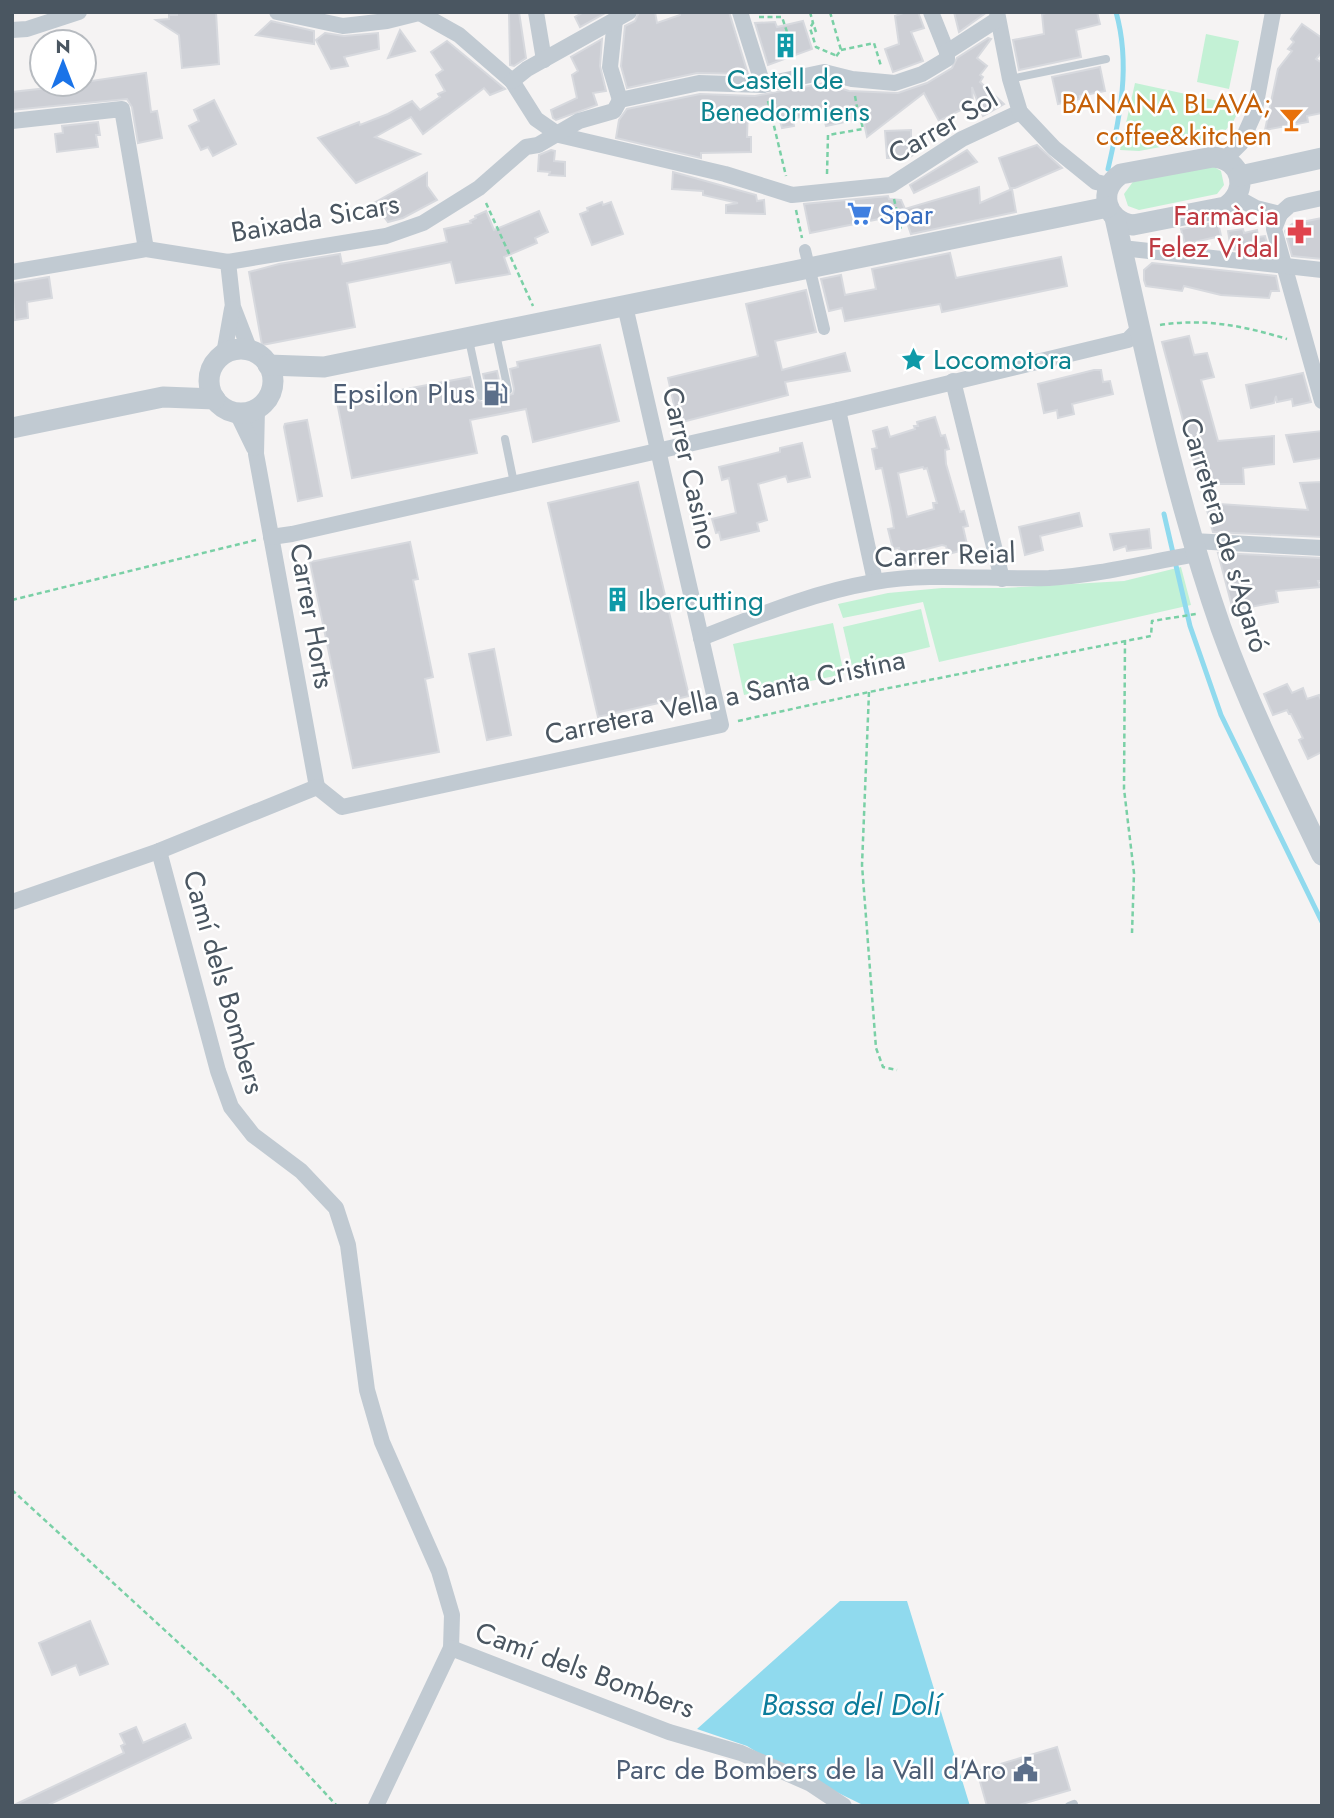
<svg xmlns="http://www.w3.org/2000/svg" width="1334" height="1818" viewBox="0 0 1334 1818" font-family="Jost,sans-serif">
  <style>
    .green { fill: #c3f1d5 }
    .water { fill: #90daee }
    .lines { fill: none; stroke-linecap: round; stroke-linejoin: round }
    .stream { stroke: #90daee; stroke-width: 5 }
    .building { fill: #cdcfd5; stroke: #d7d9de; stroke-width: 2; fill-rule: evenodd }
    .path { stroke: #7ad0a6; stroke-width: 2.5; stroke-dasharray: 5 3.5; stroke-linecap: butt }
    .service { stroke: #c1cad2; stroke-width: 8 }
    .pedestrian { stroke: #c1cad2; stroke-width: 12 }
    .minor { stroke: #c1cad2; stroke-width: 16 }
    .tertiary { stroke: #c1cad2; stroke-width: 21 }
    .labels { text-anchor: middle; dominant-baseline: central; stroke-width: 5; stroke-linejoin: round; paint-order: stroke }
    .culture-label { font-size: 28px; fill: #0d838f; stroke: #fff; text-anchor: start }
    .food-label { font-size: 28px; fill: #c56008; stroke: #fff; text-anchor: end }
    .street-label { font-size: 28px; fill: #4a5661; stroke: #fff }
    .shop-label { font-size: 28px; fill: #366cbe; stroke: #fff; text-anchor: start }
    .health-label { font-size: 28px; fill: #be3a42; stroke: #fff; text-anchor: end }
    .service-label { font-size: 28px; fill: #4e5e75; stroke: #fff; text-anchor: end }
    .water-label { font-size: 30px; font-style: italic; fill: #0c7c9b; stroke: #fff }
  </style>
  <rect width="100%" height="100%" fill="#f5f3f3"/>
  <g class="green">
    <path d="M 1206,34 L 1239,41 L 1229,89 L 1197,82 Z"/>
    <path d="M 1135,83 L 1241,106 L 1233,122 L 1220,136 L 1139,151 L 1120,150 Z"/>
    <path d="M 1209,164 L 1221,171 L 1224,185 L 1217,194 L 1139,210 L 1128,206 L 1124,194 L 1135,179 Z"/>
    <path d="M 1181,567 L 1191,605 L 939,662 L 923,602 L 843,618 L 838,604 L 888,593 L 942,588 L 1003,588 L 1124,581 Z"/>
    <path d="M 921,609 L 930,647 L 852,666 L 843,627 Z"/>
    <path d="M 833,623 L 844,674 L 744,695 L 733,644 Z"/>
  </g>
  <path class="water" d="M 840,1601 L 907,1601 L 970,1806 L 865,1806 L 763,1756 L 747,1746 L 697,1729 Z"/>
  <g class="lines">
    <g class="stream">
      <path d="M 1108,169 C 1120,117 1131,65 1116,12"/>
      <path d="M 1164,514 L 1190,626 L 1221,715 L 1322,922"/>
    </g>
  </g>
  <g class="building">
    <path d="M 177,12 L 216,12 L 219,64 L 182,68 L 179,35 L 156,20 L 169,19 L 169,15 L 177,15 Z"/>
    <path d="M 509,12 L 519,12 L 526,58 L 514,66 L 510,65 Z"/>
    <path d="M 584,12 L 607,12 L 580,27 L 575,17 Z"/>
    <path d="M 639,12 L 655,12 L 657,23 L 680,15 L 680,12 L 729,12 L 748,74 L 697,73 L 627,88 L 621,66 L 625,26 L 635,21 Z"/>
    <path d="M 906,12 L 918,12 L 924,28 L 911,32 L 923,61 L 893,72 L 885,49 L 899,44 L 895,16 Z"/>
    <path d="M 954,12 L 987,12 L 959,32 Z"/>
    <path d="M 1050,12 L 1097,12 L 1100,24 L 1076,30 L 1081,57 L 1019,70 L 1013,40 L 1044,34 L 1042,14 Z"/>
    <path d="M 271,21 L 314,31 L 314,44 L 256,35 Z"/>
    <path d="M 803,21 L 812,49 L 768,65 L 755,23 L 775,22 L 777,27 Z"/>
    <path d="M 1302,24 L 1322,38 L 1322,52 L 1316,59 L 1322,63 L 1322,113 L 1307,116 L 1308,122 L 1265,130 L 1278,69 L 1292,51 L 1288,49 L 1294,42 L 1291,39 Z"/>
    <path d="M 400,30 L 415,51 L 388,58 Z"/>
    <path d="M 325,33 L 344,36 L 378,33 L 379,49 L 344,57 L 348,66 L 331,69 L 316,40 Z"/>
    <path d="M 988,38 L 991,39 L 977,58 L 987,66 L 980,75 L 983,77 L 980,82 L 1004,104 L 983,116 L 972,87 L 973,104 L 939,121 L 924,93 L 867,137 L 863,118 L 826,126 L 822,111 L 793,119 L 794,126 L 782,128 L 776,105 L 748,108 L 747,137 L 751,137 L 751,152 L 701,153 L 701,158 L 616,138 L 619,120 L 627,109 L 700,94 L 755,96 L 824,83 L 849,91 L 898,93 L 927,83 L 952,68 L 957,58 Z"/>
    <path d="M 602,39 L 600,66 L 606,91 L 593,93 L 597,105 L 556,120 L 553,118 L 551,110 L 577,98 L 572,75 L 578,71 L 571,57 Z"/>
    <path d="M 447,41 L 505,89 L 490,95 L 484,88 L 423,134 L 411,117 L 375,137 L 420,154 L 356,183 L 318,138 L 359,122 L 360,125 L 388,114 L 412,101 L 420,110 L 440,97 L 438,94 L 445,91 L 436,75 L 443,70 L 431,52 Z"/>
    <path d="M 1100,67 L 1105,91 L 1080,96 L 1080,99 L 1058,104 L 1052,77 Z"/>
    <path d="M 146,73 L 151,112 L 157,111 L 162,138 L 138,143 L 132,107 L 127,99 L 12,110 L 12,92 L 84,84 L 84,82 Z"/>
    <path d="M 214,100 L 236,144 L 213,156 L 208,147 L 201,150 L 189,126 L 199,121 L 194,110 Z"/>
    <path d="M 98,122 L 100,135 L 96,135 L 98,147 L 57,152 L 55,134 L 63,133 L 62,126 Z"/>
    <path d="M 911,130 L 911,142 L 921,149 L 910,157 L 887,158 L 885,131 Z"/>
    <path d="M 1037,145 L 1062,168 L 1015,188 L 1010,188 L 999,158 Z"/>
    <path d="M 551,150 L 555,151 L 554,161 L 565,162 L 565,176 L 549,175 L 550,172 L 538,171 L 539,155 Z"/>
    <path d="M 967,150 L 977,162 L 914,193 L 910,185 Z"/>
    <path d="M 673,172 L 756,195 L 757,201 L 764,200 L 765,214 L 726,213 L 726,205 L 738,203 L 703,195 L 703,191 L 672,189 Z"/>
    <path d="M 427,173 L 427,186 L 437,200 L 403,218 L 388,222 L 374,203 Z"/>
    <path d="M 979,187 L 980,203 L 1012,189 L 1016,212 L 911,234 L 904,214 L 810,233 L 804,204 L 888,196 L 889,199 L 901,200 L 905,209 Z"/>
    <path d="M 602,202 L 603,205 L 611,202 L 623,234 L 592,245 L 580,214 L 588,211 L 587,208 Z"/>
    <path d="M 486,211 L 494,230 L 539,211 L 548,232 L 535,238 L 537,243 L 504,257 L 510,274 L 456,283 L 451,262 L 347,283 L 355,327 L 262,345 L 249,272 L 279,264 L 340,254 L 342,264 L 447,242 L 444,229 L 471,223 L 470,221 L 476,218 L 475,216 Z"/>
    <path d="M 1322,218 L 1322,259 L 1292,256 L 1285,231 L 1292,224 Z"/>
    <path d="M 1218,222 L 1221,236 L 1185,244 L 1181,229 Z"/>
    <path d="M 1243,229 L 1244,233 L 1257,230 L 1258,237 L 1265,236 L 1270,254 L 1231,249 L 1228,231 Z"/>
    <path d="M 950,253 L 956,278 L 1061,257 L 1067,286 L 942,312 L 940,304 L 845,321 L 842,308 L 829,311 L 821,279 L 841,275 L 845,295 L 876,289 L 872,269 Z"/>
    <path d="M 1152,263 L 1276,276 L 1279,291 L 1271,291 L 1269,298 L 1221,295 L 1184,286 L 1182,291 L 1146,286 L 1144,280 L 1144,270 Z"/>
    <path d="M 49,277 L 52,298 L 27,302 L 28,318 L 15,320 L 12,283 Z"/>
    <path d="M 806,290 L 816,332 L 775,341 L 782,370 L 845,353 L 850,371 L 785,382 L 788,395 L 678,423 L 668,378 L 758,356 L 746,304 Z"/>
    <path d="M 1189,336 L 1194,355 L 1207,353 L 1214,377 L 1201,380 L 1218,441 L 1274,436 L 1274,464 L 1243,468 L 1244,484 L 1200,484 L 1162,342 Z"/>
    <path d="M 600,345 L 619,421 L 533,442 L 526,409 L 470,420 L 477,453 L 352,478 L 337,402 L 470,377 L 475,398 L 482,402 L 513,394 L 514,389 L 510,369 L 518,367 L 517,362 Z"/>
    <path d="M 1094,370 L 1101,370 L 1103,382 L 1110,381 L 1113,394 L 1072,404 L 1074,414 L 1058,418 L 1057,410 L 1044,413 L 1038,384 Z"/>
    <path d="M 497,371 L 500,385 L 486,388 L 483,374 Z"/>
    <path d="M 1303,373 L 1311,402 L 1293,406 L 1292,399 L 1277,402 L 1276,396 L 1274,403 L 1251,408 L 1246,385 Z"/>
    <path d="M 935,417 L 941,436 L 945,435 L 949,449 L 945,450 L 946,464 L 960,512 L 964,511 L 968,526 L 963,527 L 968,549 L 948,554 L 946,546 L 942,545 L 915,552 L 918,562 L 903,566 L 899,548 L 893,549 L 888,529 L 894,528 L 891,510 L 882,468 L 876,469 L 872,449 L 877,448 L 873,431 L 887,427 L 890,437 L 915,429 L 914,426 L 918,426 L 917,422 ZM 923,467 L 924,469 L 927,468 L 937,503 L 933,503 L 934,509 L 907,517 L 898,473 Z"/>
    <path d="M 307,420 L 322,496 L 298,501 L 284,427 L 285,424 Z"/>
    <path d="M 1322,431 L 1322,458 L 1294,462 L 1286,435 Z"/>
    <path d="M 802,443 L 810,477 L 788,482 L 786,476 L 758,484 L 767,520 L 757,523 L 759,531 L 721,540 L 719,532 L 716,533 L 712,519 L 736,513 L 729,478 L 722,480 L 719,467 L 780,452 L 780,448 Z"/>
    <path d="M 638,482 L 689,696 L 598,717 L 548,503 Z"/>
    <path d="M 1322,482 L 1322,537 L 1213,532 L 1205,503 L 1308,510 L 1300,483 Z"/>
    <path d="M 1079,513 L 1082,526 L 1040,536 L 1043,550 L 1025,555 L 1019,527 Z"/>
    <path d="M 1149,529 L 1151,548 L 1127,551 L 1126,546 L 1114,550 L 1110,534 Z"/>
    <path d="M 410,542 L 418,579 L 413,580 L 433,677 L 425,679 L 439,752 L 353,768 L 310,562 Z"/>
    <path d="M 1218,553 L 1322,558 L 1322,581 L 1318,581 L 1320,587 L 1276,591 L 1278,602 L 1233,610 Z"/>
    <path d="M 494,649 L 511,735 L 487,740 L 469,654 Z"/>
    <path d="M 1287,684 L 1292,693 L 1303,688 L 1307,699 L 1319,695 L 1322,703 L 1322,752 L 1308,759 L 1299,740 L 1303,738 L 1291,714 L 1289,714 L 1287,710 L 1273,715 L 1264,694 Z"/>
    <path d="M 90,1621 L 108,1664 L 80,1675 L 76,1665 L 52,1675 L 39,1643 Z"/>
    <path d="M 185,1724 L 191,1738 L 46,1806 L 12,1806 L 124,1753 L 121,1746 L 125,1744 L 120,1734 L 136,1727 L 143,1743 Z"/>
    <path d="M 1057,1747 L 1070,1790 L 1015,1806 L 987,1806 L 977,1771 Z"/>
  </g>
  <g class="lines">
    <g class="path">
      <path d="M 810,12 L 813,23"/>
      <path d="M 830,12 L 841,50 L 835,58"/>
      <path d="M 759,17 L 782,17 L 789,38 L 794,38"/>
      <path d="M 816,32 L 813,23 L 810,28 L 816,47 L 837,56"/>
      <path d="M 841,50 L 874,43 L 881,66"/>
      <path d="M 855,96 L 857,107"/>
      <path d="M 768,101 L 786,176"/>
      <path d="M 827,174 L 828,135 L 863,129 L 860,116"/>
      <path d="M 894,199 L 901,230"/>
      <path d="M 486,203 L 533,306"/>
      <path d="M 796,210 L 802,238"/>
      <path d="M 1160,325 C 1205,318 1244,326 1287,339"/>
      <path d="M 12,600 L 256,540"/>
      <path d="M 1125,640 L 1124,789 L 1134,873 L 1132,933"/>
      <path d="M 869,692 L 862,865 L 876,1048 L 883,1067 L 897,1070"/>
      <path d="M 738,721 L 869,692 L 1151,636 L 1152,621 L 1196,614"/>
      <path d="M 12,1490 L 231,1691 L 337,1806"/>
    </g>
    <g class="service">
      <path d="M 1010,79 L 1106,59"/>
      <path d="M 469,340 L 481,396 L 508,390 L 496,334"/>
      <path d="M 505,439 L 514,483"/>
      <path d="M 1069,1806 L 1074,1804"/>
    </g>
    <path class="pedestrian" d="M 805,250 L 824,329"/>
    <g class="minor">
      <path d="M 277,12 L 343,26 L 387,21 L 419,13"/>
      <path d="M 418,12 L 459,35 L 512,81 L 536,119 L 559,135 L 725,174 L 792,195 L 891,185 L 962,139 L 1020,112"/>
      <path d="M 536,12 L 544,60"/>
      <path d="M 740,12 L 763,85"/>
      <path d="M 931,12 L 947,52"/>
      <path d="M 997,12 L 1010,79 L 1020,112 L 1054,148 L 1096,182 L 1109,185"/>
      <path d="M 615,20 L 610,67 L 620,100"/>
      <path d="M 12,30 L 27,29 L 79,12"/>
      <path d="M 512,81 L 527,69 L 629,12"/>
      <path d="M 12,121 L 122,109 L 146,249"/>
      <path d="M 1225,159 L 1241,143 L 1254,114 L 1273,12"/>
      <path d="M 1236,197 L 1256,208 L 1280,214"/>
      <path d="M 1280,214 L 1274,229 L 1322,401"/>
      <path d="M 1280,214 L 1290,205 L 1322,198"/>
      <path d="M 1131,249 L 1322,270"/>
      <path d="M 228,262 L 233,307 L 250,351"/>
      <path d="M 12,272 L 146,249 L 228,262 L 386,236 L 423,223 L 479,188 L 526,147 L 538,145 L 579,121 L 614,111 L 620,100 L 699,83 L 763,85 L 824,72 L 852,79 L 895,83 L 922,74 L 947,59 L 947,52 L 998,19"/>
      <path d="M 224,354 L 232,309"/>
      <path d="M 953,381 L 1002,579"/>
      <path d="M 257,408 L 256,454 L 317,787"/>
      <path d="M 838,410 L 875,581"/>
      <path d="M 237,413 L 254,448"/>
      <path d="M 271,537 L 292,534 L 838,410 L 1128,340 L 1140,328"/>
      <path d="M 1193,541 L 1322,548"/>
      <path d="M 701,638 C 760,615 811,593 874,582 C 931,572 991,580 1049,578 C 1100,575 1148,562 1197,554"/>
      <path d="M 317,787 L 342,807 L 721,725 L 625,306"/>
      <path d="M 159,851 L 218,1071 L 231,1107 L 253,1135 L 301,1171 L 336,1208 L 348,1245 L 367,1390 L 382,1442 L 439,1571 L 452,1615 L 451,1648 L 376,1806"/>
      <path d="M 12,902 L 159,851 L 317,787"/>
      <path d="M 451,1648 L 669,1732 L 741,1753 L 811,1784 L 844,1806"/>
    </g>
    <g class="tertiary">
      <path d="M 1213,157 C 1242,159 1250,191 1225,207 L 1133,225 C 1105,221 1097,190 1121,174 Z"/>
      <path d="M 1240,176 L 1322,158"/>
      <path d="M 1115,218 C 1146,355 1174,494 1221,628 C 1249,706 1286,780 1322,855"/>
      <circle cx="241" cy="381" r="32"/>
      <path d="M 268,365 L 324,367 L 1108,207"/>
      <path d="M 12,428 L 163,397 L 215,399"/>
    </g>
  </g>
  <defs>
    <symbol id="building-bare" viewBox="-9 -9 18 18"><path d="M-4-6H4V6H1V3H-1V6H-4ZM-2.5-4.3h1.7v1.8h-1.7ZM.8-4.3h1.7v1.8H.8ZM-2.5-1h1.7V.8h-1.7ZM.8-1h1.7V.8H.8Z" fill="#0f9aa8" stroke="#fff" stroke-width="2.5" paint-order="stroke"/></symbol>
    <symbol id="bar-bare" viewBox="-9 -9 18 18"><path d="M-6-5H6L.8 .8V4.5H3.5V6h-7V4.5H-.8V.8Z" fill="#e8710a" stroke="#fff" stroke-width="2.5" paint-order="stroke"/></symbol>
    <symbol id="supermarket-bare" viewBox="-9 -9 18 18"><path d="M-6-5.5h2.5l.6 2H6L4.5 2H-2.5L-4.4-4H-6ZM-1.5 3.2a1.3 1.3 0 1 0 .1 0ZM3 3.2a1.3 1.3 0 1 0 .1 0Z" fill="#3f7fe0" stroke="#fff" stroke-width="2.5" paint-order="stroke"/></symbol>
    <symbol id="pharmacy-bare" viewBox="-9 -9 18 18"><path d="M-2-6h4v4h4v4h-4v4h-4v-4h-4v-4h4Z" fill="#e0444e" stroke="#fff" stroke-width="2.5" paint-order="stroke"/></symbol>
    <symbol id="sight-bare" viewBox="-9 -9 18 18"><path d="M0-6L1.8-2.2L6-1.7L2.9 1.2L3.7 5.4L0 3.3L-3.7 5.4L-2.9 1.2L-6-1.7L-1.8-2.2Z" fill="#0f9aa8" stroke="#fff" stroke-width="2.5" paint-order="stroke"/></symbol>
    <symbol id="fuel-bare" viewBox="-9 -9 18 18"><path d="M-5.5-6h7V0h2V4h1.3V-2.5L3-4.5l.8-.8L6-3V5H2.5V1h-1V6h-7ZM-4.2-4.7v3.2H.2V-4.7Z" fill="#5c6f8a" stroke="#fff" stroke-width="2.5" paint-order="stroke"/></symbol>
    <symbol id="civic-bare" viewBox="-9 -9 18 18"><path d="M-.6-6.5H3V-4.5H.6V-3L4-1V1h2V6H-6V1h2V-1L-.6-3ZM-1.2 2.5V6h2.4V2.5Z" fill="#5c6f8a" stroke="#fff" stroke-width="2.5" paint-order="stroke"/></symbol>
  </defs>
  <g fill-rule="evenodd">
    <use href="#building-bare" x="768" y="28" width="35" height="35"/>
    <use href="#bar-bare" x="1274" y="102" width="35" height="35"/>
    <use href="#supermarket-bare" x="842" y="196" width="35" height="35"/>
    <use href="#pharmacy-bare" x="1282" y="214" width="35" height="35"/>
    <use href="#sight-bare" x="896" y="342" width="35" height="35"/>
    <use href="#fuel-bare" x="478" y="376" width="35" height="35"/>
    <use href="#building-bare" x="600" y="582" width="35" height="35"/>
    <use href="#civic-bare" x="1008" y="1752" width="35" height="35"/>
  </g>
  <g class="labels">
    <g class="culture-label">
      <text x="785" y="79" text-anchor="middle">Castell de<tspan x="785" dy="32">Benedormiens</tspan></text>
      <text x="933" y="359">Locomotora</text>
      <text x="638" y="600">Ibercutting</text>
    </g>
    <g class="food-label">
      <text x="1272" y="103">BANANA BLAVA;<tspan x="1272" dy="32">coffee&amp;kitchen</tspan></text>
    </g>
    <g class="street-label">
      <text transform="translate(943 126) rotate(-30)">Carrer Sol</text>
      <text transform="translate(315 218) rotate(-10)">Baixada Sicars</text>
      <text transform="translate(690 468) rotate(77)">Carrer Casino</text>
      <text transform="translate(1225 535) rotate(73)">Carretera de s'Agaró</text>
      <text transform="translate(945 555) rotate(-2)">Carrer Reial</text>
      <text transform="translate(312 616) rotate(80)">Carrer Horts</text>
      <text transform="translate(725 697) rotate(-12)">Carretera Vella a Santa Cristina</text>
      <text transform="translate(224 982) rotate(74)">Camí dels Bombers</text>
      <text transform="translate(585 1670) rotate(20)">Camí dels Bombers</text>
    </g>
    <g class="shop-label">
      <text x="879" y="214">Spar</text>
    </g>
    <g class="health-label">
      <text x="1279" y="215">Farmàcia<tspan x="1279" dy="32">Felez Vidal</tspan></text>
    </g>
    <g class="service-label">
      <text x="475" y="393">Epsilon Plus</text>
      <text x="1006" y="1769">Parc de Bombers de la Vall d'Aro</text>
    </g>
    <g class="water-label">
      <text x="851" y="1704">Bassa del Dolí</text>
    </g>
  </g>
  <rect width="1334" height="1818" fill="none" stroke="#4a5661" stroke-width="28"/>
  <g transform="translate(63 63)"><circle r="33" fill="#ffffff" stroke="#b7bbc0" stroke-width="2"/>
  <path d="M0-5L12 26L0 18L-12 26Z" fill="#1a73e8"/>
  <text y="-10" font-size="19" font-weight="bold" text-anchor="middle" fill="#4a5661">N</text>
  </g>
</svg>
